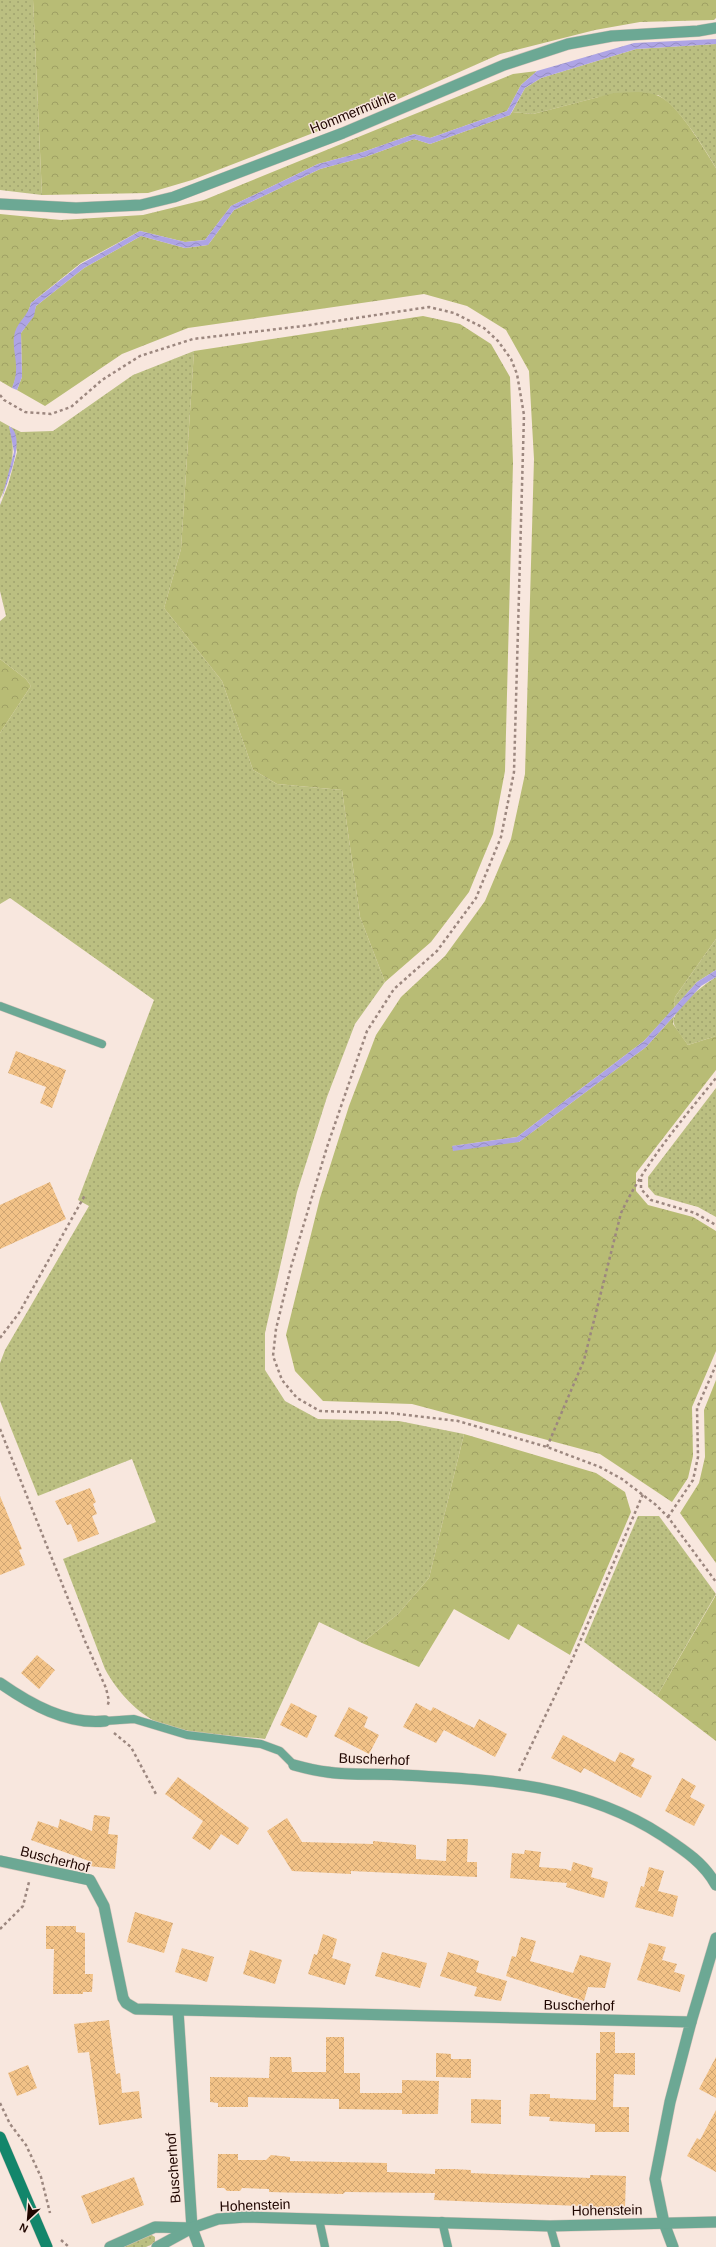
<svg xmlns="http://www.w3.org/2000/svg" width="716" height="2247" viewBox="0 0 716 2247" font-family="Arial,sans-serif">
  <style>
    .grass { fill: url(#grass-dots) }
    .forest { fill: url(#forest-crowns) }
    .water { fill: url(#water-waves) }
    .building { fill: url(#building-cross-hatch) }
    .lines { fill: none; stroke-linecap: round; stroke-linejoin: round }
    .service-casing { stroke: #d5c3ba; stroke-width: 9 }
    .minor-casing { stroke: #d5c3ba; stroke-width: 12 }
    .secondary-casing { stroke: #d5c3ba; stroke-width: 12 }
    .path { stroke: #9c877f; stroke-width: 2.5; stroke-dasharray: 3 3; stroke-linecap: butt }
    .service { stroke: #6ca894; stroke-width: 8 }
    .minor { stroke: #6ca894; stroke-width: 11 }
    .secondary { stroke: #13866b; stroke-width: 11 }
    .labels { text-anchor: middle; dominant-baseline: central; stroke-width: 3; stroke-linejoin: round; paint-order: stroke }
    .street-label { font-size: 14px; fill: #200600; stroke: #f8e7de }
  </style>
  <defs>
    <pattern id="grass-dots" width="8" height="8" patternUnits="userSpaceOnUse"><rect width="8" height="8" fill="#bbbf81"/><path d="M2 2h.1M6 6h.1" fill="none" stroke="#a0a36e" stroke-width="1.8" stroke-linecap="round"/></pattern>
    <pattern id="forest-crowns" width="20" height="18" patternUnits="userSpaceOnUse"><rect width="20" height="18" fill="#b8bc75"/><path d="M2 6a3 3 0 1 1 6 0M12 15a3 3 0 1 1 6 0" fill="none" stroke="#9ea063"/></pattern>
    <pattern id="water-waves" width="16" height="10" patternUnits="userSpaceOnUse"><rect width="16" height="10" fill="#aea4e5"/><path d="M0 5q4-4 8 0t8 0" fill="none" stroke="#958cc3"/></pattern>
    <pattern id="building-cross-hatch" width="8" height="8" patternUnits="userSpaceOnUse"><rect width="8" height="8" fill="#f2c287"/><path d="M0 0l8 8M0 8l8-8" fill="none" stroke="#cfa573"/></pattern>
  </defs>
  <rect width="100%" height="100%" fill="#f8e7de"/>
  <g class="grass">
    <path d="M 0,0 L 33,0 L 42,195 L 0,190 Z"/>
    <path d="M 716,44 L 716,168 C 703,146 680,108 658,95 L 599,97 L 533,114 L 512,112 L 525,88 L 541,78 L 636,49 Z"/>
    <path d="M 194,351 L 181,549 L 164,608 L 222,681 L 253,770 L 277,784 L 342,790 L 360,917 L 385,982 L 355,1024 L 327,1097 L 297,1192 L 265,1333 L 265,1370 L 285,1401 L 318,1419 L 399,1421 L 464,1434 L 429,1578 L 398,1614 L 362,1643 L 319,1622 L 265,1739 C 235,1735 189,1735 161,1724 C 137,1714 117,1691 105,1669 L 63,1559 L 156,1522 L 132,1459 L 38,1496 L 0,1401 L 0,1363 L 5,1350 L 89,1206 L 78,1200 L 154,1000 L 10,898 L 0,904 L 0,733 L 31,686 L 26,679 L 0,659 L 0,621 L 6,616 L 0,591 L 0,505 L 8,485 L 17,452 L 11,427 L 21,432 L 53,431 L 133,375 Z"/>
    <path d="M 0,421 L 9,426 C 17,450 11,476 0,499 Z"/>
    <path d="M 716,939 L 716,970 L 697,982 L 674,1008 L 675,997 Z"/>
    <path d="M 716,977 L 716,1036 L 688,1045 C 684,1039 677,1032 674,1024 C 669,1011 706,983 716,977 Z"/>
    <path d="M 716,1088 L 716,1217 L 698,1207 L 655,1195 L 648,1187 L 648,1177 Z"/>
    <path d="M 638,1516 L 659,1516 L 716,1594 L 657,1696 L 584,1642 Z"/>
    <path d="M 150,2234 L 155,2237 L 155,2243 L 146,2247 L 122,2247 Z"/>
  </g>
  <g class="forest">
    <path d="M 33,0 L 716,0 L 716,18 L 714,20 L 640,22 L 595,30 L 500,54 L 385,105 L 192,180 L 148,193 L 42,195 Z"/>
    <path d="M 537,71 L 521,85 L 507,111 L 430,138 L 414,134 L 363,152 L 318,164 L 231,206 L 205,240 L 185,242 L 140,231 L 81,263 L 31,303 C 28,316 18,325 15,339 C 13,345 16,354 17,361 C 18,371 16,379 12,388 L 0,381 L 0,214 L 61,220 L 143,215 L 204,200 L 513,74 Z"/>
    <path d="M 638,92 C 647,93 656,93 664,99 C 681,110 705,150 716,168 L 716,939 L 675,997 L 674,1008 L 644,1041 L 517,1137 L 452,1146 L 519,1142 L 646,1047 L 674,1016 L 673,1024 L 688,1045 L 716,1036 L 716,1070 L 636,1173 L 636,1191 L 648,1205 L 693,1217 L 716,1231 L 716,1351 L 692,1407 L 693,1456 L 688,1478 L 672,1502 L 600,1454 L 412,1404 L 323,1401 L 295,1371 L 286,1335 L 320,1198 L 349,1106 L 376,1035 L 401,997 L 445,956 L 485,901 L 511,839 L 525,774 L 534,459 L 529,371 L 506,330 L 467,306 L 424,294 L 188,328 L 122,354 L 45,406 L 17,390 L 22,377 L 21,333 L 33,316 L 36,306 L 84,268 L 141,236 L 185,248 L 208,245 L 234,210 L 320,169 L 365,157 L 414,139 L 430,144 L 510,115 L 512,112 L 533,114 L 614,93 Z"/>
    <path d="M 423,316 L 460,324 L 491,344 L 510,377 L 513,463 L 505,771 L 493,834 L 469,892 L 431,942 L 385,982 L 360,917 L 342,790 L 277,784 L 253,770 L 222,681 L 164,608 L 181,549 L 194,351 Z"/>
    <path d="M 0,659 L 26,679 L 31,686 L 0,733 Z"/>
    <path d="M 716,1380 L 716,1563 L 680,1513 L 699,1483 L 705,1457 L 704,1410 Z"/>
    <path d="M 464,1434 L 596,1473 L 625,1492 L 631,1512 L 570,1655 L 518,1624 L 509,1640 L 454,1609 L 419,1667 L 362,1643 L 398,1614 L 429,1578 Z"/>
    <path d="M 716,1595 L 716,1741 L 657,1696 Z"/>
  </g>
  <g class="water">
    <path d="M 716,39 L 716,44 L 636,49 L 541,78 L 525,88 L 510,115 L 430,144 L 414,139 L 365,157 L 320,169 L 234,210 L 208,245 L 185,248 L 141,236 L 84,268 L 36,306 L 34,316 L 21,333 L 22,377 L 17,390 L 12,388 C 22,364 10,351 15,332 C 19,320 28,316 31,303 L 81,264 L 140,231 L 185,242 L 205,240 L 231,206 L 318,164 L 363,152 L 414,134 L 430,138 L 507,111 L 521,85 L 537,71 L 634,43 Z"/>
    <path d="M 9,426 C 29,437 4,489 0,505 L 14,452 Z"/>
    <path d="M 716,970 L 716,977 L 701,986 L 646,1047 L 519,1142 L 453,1151 L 452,1146 L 517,1137 L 644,1041 L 697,982 Z"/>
  </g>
  <g class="building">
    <path d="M 16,1051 L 66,1070 L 52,1108 L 40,1103 L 46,1087 L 8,1073 Z"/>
    <path d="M 50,1182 L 66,1219 L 0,1249 L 0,1205 Z"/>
    <path d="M 90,1488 L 96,1502 L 93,1504 L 97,1514 L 92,1516 L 99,1534 L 78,1542 L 71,1524 L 67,1525 L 55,1501 Z"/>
    <path d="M 0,1496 L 22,1549 L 19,1550 L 25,1565 L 0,1575 Z"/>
    <path d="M 37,1655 L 55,1670 L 39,1689 L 21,1673 Z"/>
    <path d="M 291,1703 L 317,1716 L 307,1738 L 280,1725 Z"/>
    <path d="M 416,1703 L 431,1711 L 433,1707 L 474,1728 L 479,1719 L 507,1734 L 495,1757 L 444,1730 L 436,1743 L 403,1727 Z"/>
    <path d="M 349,1707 L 368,1717 L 364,1727 L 379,1735 L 369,1754 L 334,1736 Z"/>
    <path d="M 563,1735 L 615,1762 L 620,1752 L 635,1759 L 631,1766 L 652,1776 L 641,1798 L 584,1768 L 581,1773 L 551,1758 Z"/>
    <path d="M 178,1777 L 249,1828 L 238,1845 L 221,1834 L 210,1850 L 192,1838 L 203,1821 L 165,1794 Z"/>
    <path d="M 682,1778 L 696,1786 L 690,1797 L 705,1805 L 694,1826 L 665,1811 Z"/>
    <path d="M 94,1815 L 110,1817 L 108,1834 L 118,1835 L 115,1869 L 89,1866 L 89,1861 L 31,1840 L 38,1821 L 58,1828 L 60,1819 L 92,1831 Z"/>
    <path d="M 287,1818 L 302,1842 L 373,1844 L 373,1841 L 416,1845 L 416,1859 L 446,1861 L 447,1839 L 468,1839 L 467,1862 L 477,1862 L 477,1877 L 351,1871 L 351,1874 L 292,1871 L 267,1831 Z"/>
    <path d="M 525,1850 L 541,1852 L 539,1867 L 566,1869 L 571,1871 L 573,1862 L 593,1868 L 591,1877 L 608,1882 L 604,1898 L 566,1887 L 567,1883 L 510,1878 L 512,1853 L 524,1854 Z"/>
    <path d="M 649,1867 L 664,1871 L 658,1891 L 678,1896 L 673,1917 L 635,1907 L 641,1886 L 644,1887 Z"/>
    <path d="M 135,1912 L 173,1923 L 164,1953 L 127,1942 Z"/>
    <path d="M 46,1926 L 76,1926 L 76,1932 L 85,1933 L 85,1974 L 93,1974 L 92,1992 L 83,1992 L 83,1994 L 53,1994 L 54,1949 L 46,1949 Z"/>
    <path d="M 323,1934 L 337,1939 L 332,1958 L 351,1964 L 345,1985 L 308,1974 L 314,1954 L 317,1955 Z"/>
    <path d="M 521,1937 L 536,1941 L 530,1961 L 573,1973 L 580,1955 L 611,1963 L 605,1988 L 588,1987 L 584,2001 L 506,1976 L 512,1956 L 516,1957 Z"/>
    <path d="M 649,1943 L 666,1947 L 662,1960 L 677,1964 L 674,1972 L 685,1975 L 680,1992 L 637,1980 Z"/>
    <path d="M 182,1948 L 214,1957 L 207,1982 L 175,1972 Z"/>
    <path d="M 250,1950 L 282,1960 L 275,1984 L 243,1974 Z"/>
    <path d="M 382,1952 L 427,1963 L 420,1988 L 375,1976 Z"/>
    <path d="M 448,1952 L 479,1961 L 476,1972 L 507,1981 L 501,2001 L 474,1996 L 477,1987 L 440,1976 Z"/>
    <path d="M 109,2020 L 116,2074 L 120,2073 L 122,2093 L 139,2091 L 142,2118 L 99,2125 L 89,2052 L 78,2053 L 74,2024 Z"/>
    <path d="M 600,2032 L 615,2032 L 615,2053 L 635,2053 L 635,2075 L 614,2074 L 613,2107 L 629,2107 L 629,2132 L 595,2132 L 595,2124 L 549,2121 L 550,2117 L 529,2116 L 530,2094 L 550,2094 L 550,2098 L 596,2100 L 596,2053 L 600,2053 Z"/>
    <path d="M 326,2037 L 344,2037 L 344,2073 L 360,2073 L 360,2093 L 402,2093 L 402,2080 L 439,2081 L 438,2114 L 402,2114 L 402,2110 L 339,2109 L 339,2099 L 248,2097 L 248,2107 L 218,2107 L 218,2103 L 210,2102 L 210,2077 L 269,2078 L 270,2057 L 291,2057 L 292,2072 L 326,2072 Z"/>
    <path d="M 436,2053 L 451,2054 L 451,2059 L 471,2059 L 471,2078 L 436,2077 Z"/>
    <path d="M 716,2057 L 716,2098 L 699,2089 Z"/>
    <path d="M 28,2065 L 37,2088 L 17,2096 L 8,2073 Z"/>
    <path d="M 471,2099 L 501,2100 L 501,2124 L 471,2123 Z"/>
    <path d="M 716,2110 L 716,2172 L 687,2156 L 697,2138 L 700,2140 Z"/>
    <path d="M 218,2154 L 238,2154 L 238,2160 L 266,2160 L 271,2155 L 290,2157 L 290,2161 L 387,2163 L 387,2172 L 435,2174 L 435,2169 L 453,2169 L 471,2170 L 471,2173 L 590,2178 L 590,2175 L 626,2176 L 625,2208 L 434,2200 L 435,2193 L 345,2192 L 343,2194 L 269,2192 L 269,2189 L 242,2188 L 240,2191 L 227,2191 L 224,2188 L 217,2188 Z"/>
    <path d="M 134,2177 L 144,2205 L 92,2224 L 81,2196 Z"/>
  </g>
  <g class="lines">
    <defs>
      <g id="service">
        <path d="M 0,1006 L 102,1044"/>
        <path d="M 105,1721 L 134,1719 L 187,1735 L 261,1744 L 280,1751 L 294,1765"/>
        <path d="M 319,2219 L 325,2247"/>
        <path d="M 442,2221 L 448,2247"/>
        <path d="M 550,2226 L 556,2247"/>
      </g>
      <g id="minor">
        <path d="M 0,204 L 76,208 L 141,205 L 174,197 L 343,133 L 504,65 L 568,44 L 612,36 L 698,31 L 716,28"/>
        <path d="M 0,1683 C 30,1704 67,1725 105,1721"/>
        <path d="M 294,1765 C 305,1768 316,1771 327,1772 C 352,1776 378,1773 403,1775 C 496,1780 583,1784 663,1836 C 684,1850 704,1863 716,1885"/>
        <path d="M 0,1861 L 90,1880 L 104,1906 L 123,1998 L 126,2003 L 136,2009 L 691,2022 L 670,2102 L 655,2179 L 664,2223 L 673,2247"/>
        <path d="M 178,2011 L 192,2228 L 199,2247"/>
        <path d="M 691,2022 L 716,1938"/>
        <path d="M 110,2247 L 155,2227 L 191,2228"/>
        <path d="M 157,2247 L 192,2228 L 218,2219 L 246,2217 L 550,2226 L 716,2222"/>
      </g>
      <path id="secondary" d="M 0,2137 L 47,2247"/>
    </defs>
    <use href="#service" class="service-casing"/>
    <use href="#minor" class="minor-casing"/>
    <use href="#secondary" class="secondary-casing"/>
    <g class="path">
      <path d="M 0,395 L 4,400 L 25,412 L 51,414 L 71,407 L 102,380 L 140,356 L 193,339 L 303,326 L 429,307 L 454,313 L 484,328 L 498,341 L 511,359 L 517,374 L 524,415 L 514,772 L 501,837 L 476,898 L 437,951 L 394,989 L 367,1031 L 327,1147 L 291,1267 L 276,1329 L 273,1356 L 282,1380 L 297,1398 L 320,1411 L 390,1413 L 458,1421 L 547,1447 L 600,1467 L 622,1479 L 656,1505 L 668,1517 L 716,1582"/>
      <path d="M 641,1179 L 641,1189 L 651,1200 L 695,1213 L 716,1225"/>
      <path d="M 0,1338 L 19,1313 L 85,1195"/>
      <path d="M 0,1429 L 85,1641 L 106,1688 L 109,1701 L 107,1707"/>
      <path d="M 547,1447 L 584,1360 L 621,1213 C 644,1164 682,1120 716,1078"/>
      <path d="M 668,1517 L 693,1480 L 698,1457 L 697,1408 L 716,1365"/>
      <path d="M 114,1733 L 131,1747 L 157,1796"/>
      <path d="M 519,1771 L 573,1658 L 643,1494"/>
      <path d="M 0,1929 L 23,1906 L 29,1882"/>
      <path d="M 0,2103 L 10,2124 L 26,2145 L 41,2177 L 50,2213"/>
      <path d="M 61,2240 L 69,2247"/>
    </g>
    <use href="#service" class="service"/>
    <use href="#minor" class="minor"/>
    <use href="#secondary" class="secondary"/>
  </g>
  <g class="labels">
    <g class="street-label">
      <text transform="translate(353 112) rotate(-22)">Hommermühle</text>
      <text transform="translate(374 1759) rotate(2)">Buscherhof</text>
      <text transform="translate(55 1859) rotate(14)">Buscherhof</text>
      <text transform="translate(579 2005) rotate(1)">Buscherhof</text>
      <text transform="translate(173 2168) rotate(-94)">Buscherhof</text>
      <text transform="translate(255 2205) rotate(-2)">Hohenstein</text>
      <text transform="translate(607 2210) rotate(-1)">Hohenstein</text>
    </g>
  </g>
  <g transform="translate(28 2219) rotate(206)" stroke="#f8e7de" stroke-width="3" paint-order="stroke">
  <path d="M0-3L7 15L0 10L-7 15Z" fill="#200600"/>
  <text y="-6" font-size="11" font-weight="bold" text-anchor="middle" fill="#200600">N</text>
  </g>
</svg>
